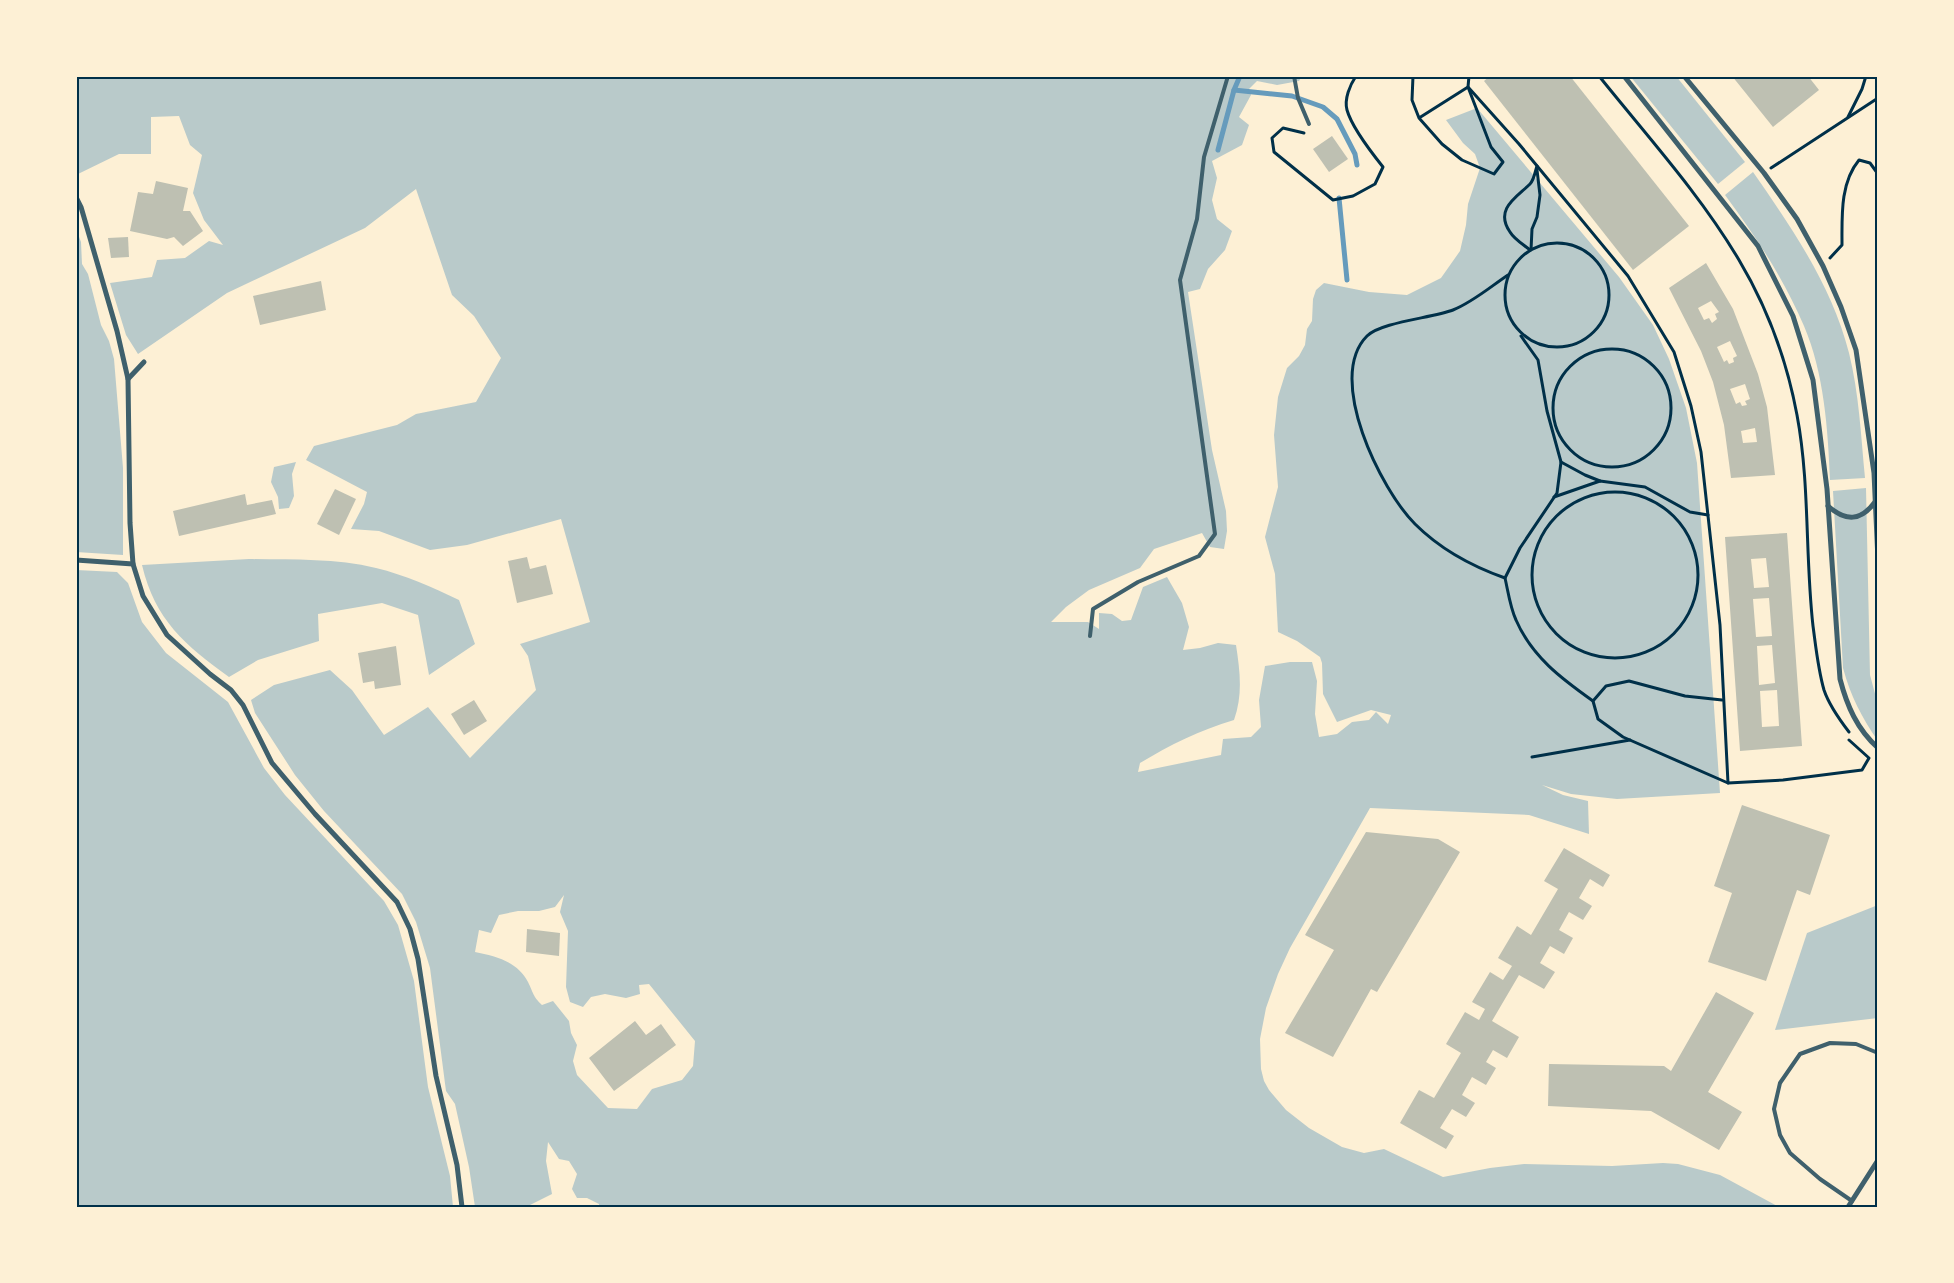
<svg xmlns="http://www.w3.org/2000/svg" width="1954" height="1283" viewBox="0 0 1954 1283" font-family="Lato,sans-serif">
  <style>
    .green { fill: #b9caca; fill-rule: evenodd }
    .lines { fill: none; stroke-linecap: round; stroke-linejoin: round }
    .stream { stroke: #669bbc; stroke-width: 5 }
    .building { fill: #bec0b2; fill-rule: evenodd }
    .path { stroke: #003049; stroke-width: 3 }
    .service { stroke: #3f606c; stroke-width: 4 }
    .minor { stroke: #3f606c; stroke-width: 5 }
    .neatline { fill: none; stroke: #003049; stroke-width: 2 }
  </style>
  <rect width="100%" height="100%" fill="#fdf0d5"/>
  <g class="green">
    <path d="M 76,76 L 1302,76 L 1299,81 L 1277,85 L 1257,81 L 1249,89 L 1251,95 L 1239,117 L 1249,125 L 1242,145 L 1212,161 L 1217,178 L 1212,200 L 1217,219 L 1232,231 L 1225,250 L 1208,269 L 1200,289 L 1188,292 L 1212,450 L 1226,511 L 1227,531 L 1224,549 L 1210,547 L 1202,533 L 1154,549 L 1140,568 L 1089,590 L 1066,607 L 1051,622 L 1088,622 L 1099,629 L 1099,613 L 1112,614 L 1122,621 L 1131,620 L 1143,587 L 1167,577 L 1182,603 L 1189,627 L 1183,650 L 1200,648 L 1218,643 L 1236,645 C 1240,671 1243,695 1234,720 C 1200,730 1170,745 1140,763 L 1138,772 L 1221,755 L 1223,739 L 1251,737 L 1261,727 L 1259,700 L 1265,666 L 1290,662 L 1312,662 L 1317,681 L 1315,714 L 1319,737 L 1337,734 L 1352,722 L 1369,720 L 1376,712 L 1388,724 L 1391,715 L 1371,710 L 1337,722 L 1323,694 L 1322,663 L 1320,657 L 1297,641 L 1278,632 L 1275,574 L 1265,537 L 1278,487 L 1274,435 L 1278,397 L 1287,368 L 1299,356 L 1305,345 L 1307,329 L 1312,321 L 1313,299 L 1316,290 L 1324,283 L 1369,292 L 1407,295 L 1441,278 L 1460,251 L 1466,225 L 1468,204 L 1480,168 L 1475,154 L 1463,143 L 1446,120 L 1477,108 L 1619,277 L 1653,325 L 1669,359 L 1686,408 L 1697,463 L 1720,793 L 1617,799 L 1571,794 L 1542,785 L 1563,795 L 1588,801 L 1589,834 L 1529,815 L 1370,808 L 1290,948 L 1278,974 L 1266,1008 L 1260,1039 L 1261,1069 L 1264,1081 L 1269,1090 L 1286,1110 L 1309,1128 L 1342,1147 L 1364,1153 L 1384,1149 L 1443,1177 L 1490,1168 L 1524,1164 L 1612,1166 L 1663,1163 L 1678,1164 L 1720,1175 L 1779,1207 L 599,1207 L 599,1204 L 587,1198 L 577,1198 L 572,1189 L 577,1174 L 569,1161 L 559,1159 L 548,1142 L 546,1161 L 552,1194 L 526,1207 L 475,1207 L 469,1167 L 455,1104 L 446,1091 L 430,968 L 416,922 L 402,894 L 324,811 L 295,775 L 255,713 L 251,700 L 274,685 L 330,670 L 352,690 L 384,735 L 428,707 L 470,758 L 536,690 L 528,656 L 520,644 L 590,622 L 561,519 L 467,545 L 430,550 L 379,531 L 351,529 L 364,504 L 367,492 L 306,460 L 314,446 L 397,425 L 416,414 L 476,402 L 501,358 L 474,316 L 452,295 L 416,189 L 365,228 L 227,293 L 138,354 L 126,335 L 110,283 L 152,277 L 157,260 L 185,258 L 209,241 L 223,245 L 204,220 L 193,193 L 202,155 L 190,145 L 179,116 L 151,117 L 151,154 L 119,154 L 78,174 L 76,170 ZM 564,895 L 560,912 L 568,931 L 566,987 L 570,1002 L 583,1007 L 591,997 L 605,994 L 626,998 L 640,994 L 639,985 L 649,984 L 695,1041 L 693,1066 L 682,1080 L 652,1089 L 637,1109 L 608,1108 L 577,1075 L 573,1061 L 577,1045 L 571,1033 L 569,1021 L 553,1001 L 542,1005 C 532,995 534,994 528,982 C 518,962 496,956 475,952 L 479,930 L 491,933 L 499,915 L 518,911 L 539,911 L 555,907 Z"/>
    <path d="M 1630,76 L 1676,76 L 1745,162 L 1718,184 Z"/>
    <path d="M 1753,172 C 1792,228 1832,286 1849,353 C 1859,393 1861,436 1865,478 L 1830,480 C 1828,429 1824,373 1804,326 C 1783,277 1756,237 1725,195 Z"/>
    <path d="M 76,229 L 81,242 L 82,264 L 88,274 L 101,325 L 109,341 L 114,359 L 123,468 L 123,555 L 76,552 Z"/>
    <path d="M 296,462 L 292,474 L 294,496 L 289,508 L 279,509 L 278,497 L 271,482 L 274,467 Z"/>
    <path d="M 1866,488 L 1870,675 L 1878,705 L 1878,741 C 1861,716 1851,697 1843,668 L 1833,491 Z"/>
    <path d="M 249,559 C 291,560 335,558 376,568 C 405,575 432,587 459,600 L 475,644 L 429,675 L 418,615 L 382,603 L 318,614 L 319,641 L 258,660 L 229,677 C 185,645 155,620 142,565 Z"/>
    <path d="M 76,570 L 117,572 L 128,583 L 142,622 L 166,653 L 228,702 L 264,768 L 285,795 L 384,901 L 398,925 L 414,981 L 428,1087 L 450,1176 L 453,1207 L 76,1207 Z"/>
    <path d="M 1878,905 L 1878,1018 L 1775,1030 L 1807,933 Z"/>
  </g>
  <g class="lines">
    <g class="stream">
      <path d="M 1234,90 L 1292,96 L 1323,107 L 1337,119 L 1355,154 L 1357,165"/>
      <path d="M 1218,150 L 1234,90 L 1240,76"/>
      <path d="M 1339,198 L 1347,280"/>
    </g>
  </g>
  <g class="building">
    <path d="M 1490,76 L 1570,76 L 1689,226 L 1633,270 L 1484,81 Z"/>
    <path d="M 1732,76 L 1808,76 L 1819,90 L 1773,127 Z"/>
    <path d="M 1332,136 L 1348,159 L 1329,172 L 1313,149 Z"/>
    <path d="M 156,181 L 188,188 L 183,211 L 190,211 L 203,231 L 183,246 L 174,237 L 167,239 L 130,231 L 138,192 L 153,194 Z"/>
    <path d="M 128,237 L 129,257 L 111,258 L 108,238 Z"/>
    <path d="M 1706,263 L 1733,309 L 1758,374 L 1767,407 L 1775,475 L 1731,478 L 1724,425 L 1713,382 L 1701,351 L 1669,288 ZM 1711,301 L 1719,312 L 1715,314 L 1717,319 L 1712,323 L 1709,318 L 1704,320 L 1698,308 ZM 1730,341 L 1737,356 L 1733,358 L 1734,362 L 1729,364 L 1727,360 L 1724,362 L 1717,347 ZM 1745,384 L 1750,399 L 1745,401 L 1747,405 L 1742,406 L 1740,402 L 1736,404 L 1730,389 ZM 1755,428 L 1757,442 L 1743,443 L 1741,431 Z"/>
    <path d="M 321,281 L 326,310 L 260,325 L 253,296 Z"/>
    <path d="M 335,489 L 356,499 L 339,535 L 317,524 Z"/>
    <path d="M 245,494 L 247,505 L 272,500 L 276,514 L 179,536 L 173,511 Z"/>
    <path d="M 1787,533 L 1802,746 L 1740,751 L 1725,537 ZM 1766,558 L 1769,587 L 1754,588 L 1751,559 ZM 1769,598 L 1772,636 L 1756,637 L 1753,599 ZM 1772,645 L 1775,683 L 1759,685 L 1757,646 ZM 1777,690 L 1779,726 L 1762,727 L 1760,691 Z"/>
    <path d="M 527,557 L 530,569 L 546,565 L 553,594 L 517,603 L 508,561 Z"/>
    <path d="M 396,646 L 401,685 L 375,689 L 374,681 L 363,683 L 358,653 Z"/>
    <path d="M 474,700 L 487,721 L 464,735 L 451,714 Z"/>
    <path d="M 1742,805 L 1830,835 L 1810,895 L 1797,890 L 1766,981 L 1708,962 L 1732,893 L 1714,886 Z"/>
    <path d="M 1366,832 L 1438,839 L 1460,852 L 1377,992 L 1371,989 L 1333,1057 L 1285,1033 L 1334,950 L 1305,935 Z"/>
    <path d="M 1564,848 L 1610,875 L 1603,887 L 1590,879 L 1579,898 L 1592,906 L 1583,920 L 1569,912 L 1559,930 L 1573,938 L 1564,954 L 1550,946 L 1540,963 L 1555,972 L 1544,989 L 1519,975 L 1492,1021 L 1519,1037 L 1507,1058 L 1493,1050 L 1486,1062 L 1496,1068 L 1486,1085 L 1472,1077 L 1462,1095 L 1475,1103 L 1466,1117 L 1452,1109 L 1440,1128 L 1454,1136 L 1446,1149 L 1400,1123 L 1419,1090 L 1434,1098 L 1461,1053 L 1446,1044 L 1465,1012 L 1479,1020 L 1485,1009 L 1472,1002 L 1490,972 L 1503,980 L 1512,966 L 1498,958 L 1517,926 L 1531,935 L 1558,889 L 1544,881 Z"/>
    <path d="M 527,929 L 560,933 L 559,956 L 526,952 Z"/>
    <path d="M 1716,992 L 1754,1013 L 1708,1092 L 1742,1112 L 1719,1150 L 1651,1111 L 1548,1106 L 1549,1064 L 1664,1066 L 1671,1071 Z"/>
    <path d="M 635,1021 L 646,1035 L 661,1024 L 676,1045 L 614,1091 L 589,1058 Z"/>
  </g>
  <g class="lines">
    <g class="path">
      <path d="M 1413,76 L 1412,100 L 1419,118 L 1442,144 L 1462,160 L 1494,174 L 1503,162 L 1491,147 L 1468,87 L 1419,118"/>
      <path d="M 1469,76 L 1468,87 L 1519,144 L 1628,276 L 1674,352 L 1691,406 L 1701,452 L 1720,625 L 1728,783 L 1783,780 L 1862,770 L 1869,758 L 1849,740"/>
      <path d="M 1599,76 C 1647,136 1700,194 1739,260 C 1767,307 1787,361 1797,415 C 1810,484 1805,556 1813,626 C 1816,648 1818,669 1824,690 C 1829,705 1839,719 1849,732"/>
      <path d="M 1848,117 L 1862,89 L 1866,76"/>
      <path d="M 1304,133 L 1283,128 L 1272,138 L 1274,152 L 1333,200 L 1353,196 L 1375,184 L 1383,167 C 1371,152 1352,128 1347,110 C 1344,99 1350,85 1356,76"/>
      <path d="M 1771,168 L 1878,98"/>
      <circle cx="1557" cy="295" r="52"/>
      <path d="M 1530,250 C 1524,245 1514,239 1510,232 C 1494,209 1517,197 1530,184 C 1534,180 1535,172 1537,166"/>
      <path d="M 1531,250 L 1532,229 L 1537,217 L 1540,195 L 1537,170"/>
      <path d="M 1830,258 L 1842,245 C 1842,216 1840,183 1859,160 L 1870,163 L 1878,174"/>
      <path d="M 1508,275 C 1490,287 1473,302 1453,310 C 1432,318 1381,322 1367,336 C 1325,378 1381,490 1415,524 C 1441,550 1471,566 1505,578 C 1508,591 1510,607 1516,620 C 1532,657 1562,679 1593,701"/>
      <circle cx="1612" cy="408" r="59"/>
      <path d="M 1561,462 L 1585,475 L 1600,481"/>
      <circle cx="1615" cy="575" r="83"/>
      <path d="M 1554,497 L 1600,481 L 1645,487 L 1690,512 L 1708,515"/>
      <path d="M 1505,578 L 1520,548 L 1557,493 L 1561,462 L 1547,411 L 1538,360 L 1521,336"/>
      <path d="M 1722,700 L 1685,696 L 1629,681 L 1606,686 L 1593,701 L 1598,719 L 1623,737 L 1728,783"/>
      <path d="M 1532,757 L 1630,740"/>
    </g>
    <g class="service">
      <path d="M 1294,76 L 1298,98 L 1309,124"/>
      <path d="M 1090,636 L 1093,609 L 1138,582 L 1199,556 L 1215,534 L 1180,280 L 1197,219 L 1204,157 L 1228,76"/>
      <path d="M 1852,1201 L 1820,1179 L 1790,1153 L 1780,1135 L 1774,1109 L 1780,1083 L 1800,1054 L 1830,1043 L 1856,1044 L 1878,1053"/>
    </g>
    <g class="minor">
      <path d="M 1624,76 L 1758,246 L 1793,316 L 1813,380 L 1827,489 L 1840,679 C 1847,706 1857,729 1878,748"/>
      <path d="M 1684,76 L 1764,173 L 1797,219 L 1823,266 L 1841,307 L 1856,350 L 1874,473 L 1878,560"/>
      <path d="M 76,197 L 81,207 L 117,331 L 128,379 L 130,523 L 133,564 L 143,596 L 167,635 L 210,674 L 231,690 L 243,705 L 272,763 L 315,814 L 397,902 L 410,929 L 418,959 L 436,1076 L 457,1165 L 462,1207"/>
      <path d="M 128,379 L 144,362"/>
      <path d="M 1828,506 C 1846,522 1861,521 1875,502"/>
      <path d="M 76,560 L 133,564"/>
      <path d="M 1848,1207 L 1878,1160"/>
    </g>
  </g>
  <rect width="1954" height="1283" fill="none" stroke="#fdf0d5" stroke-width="155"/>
  <rect x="78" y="78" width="1798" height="1128" class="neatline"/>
</svg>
